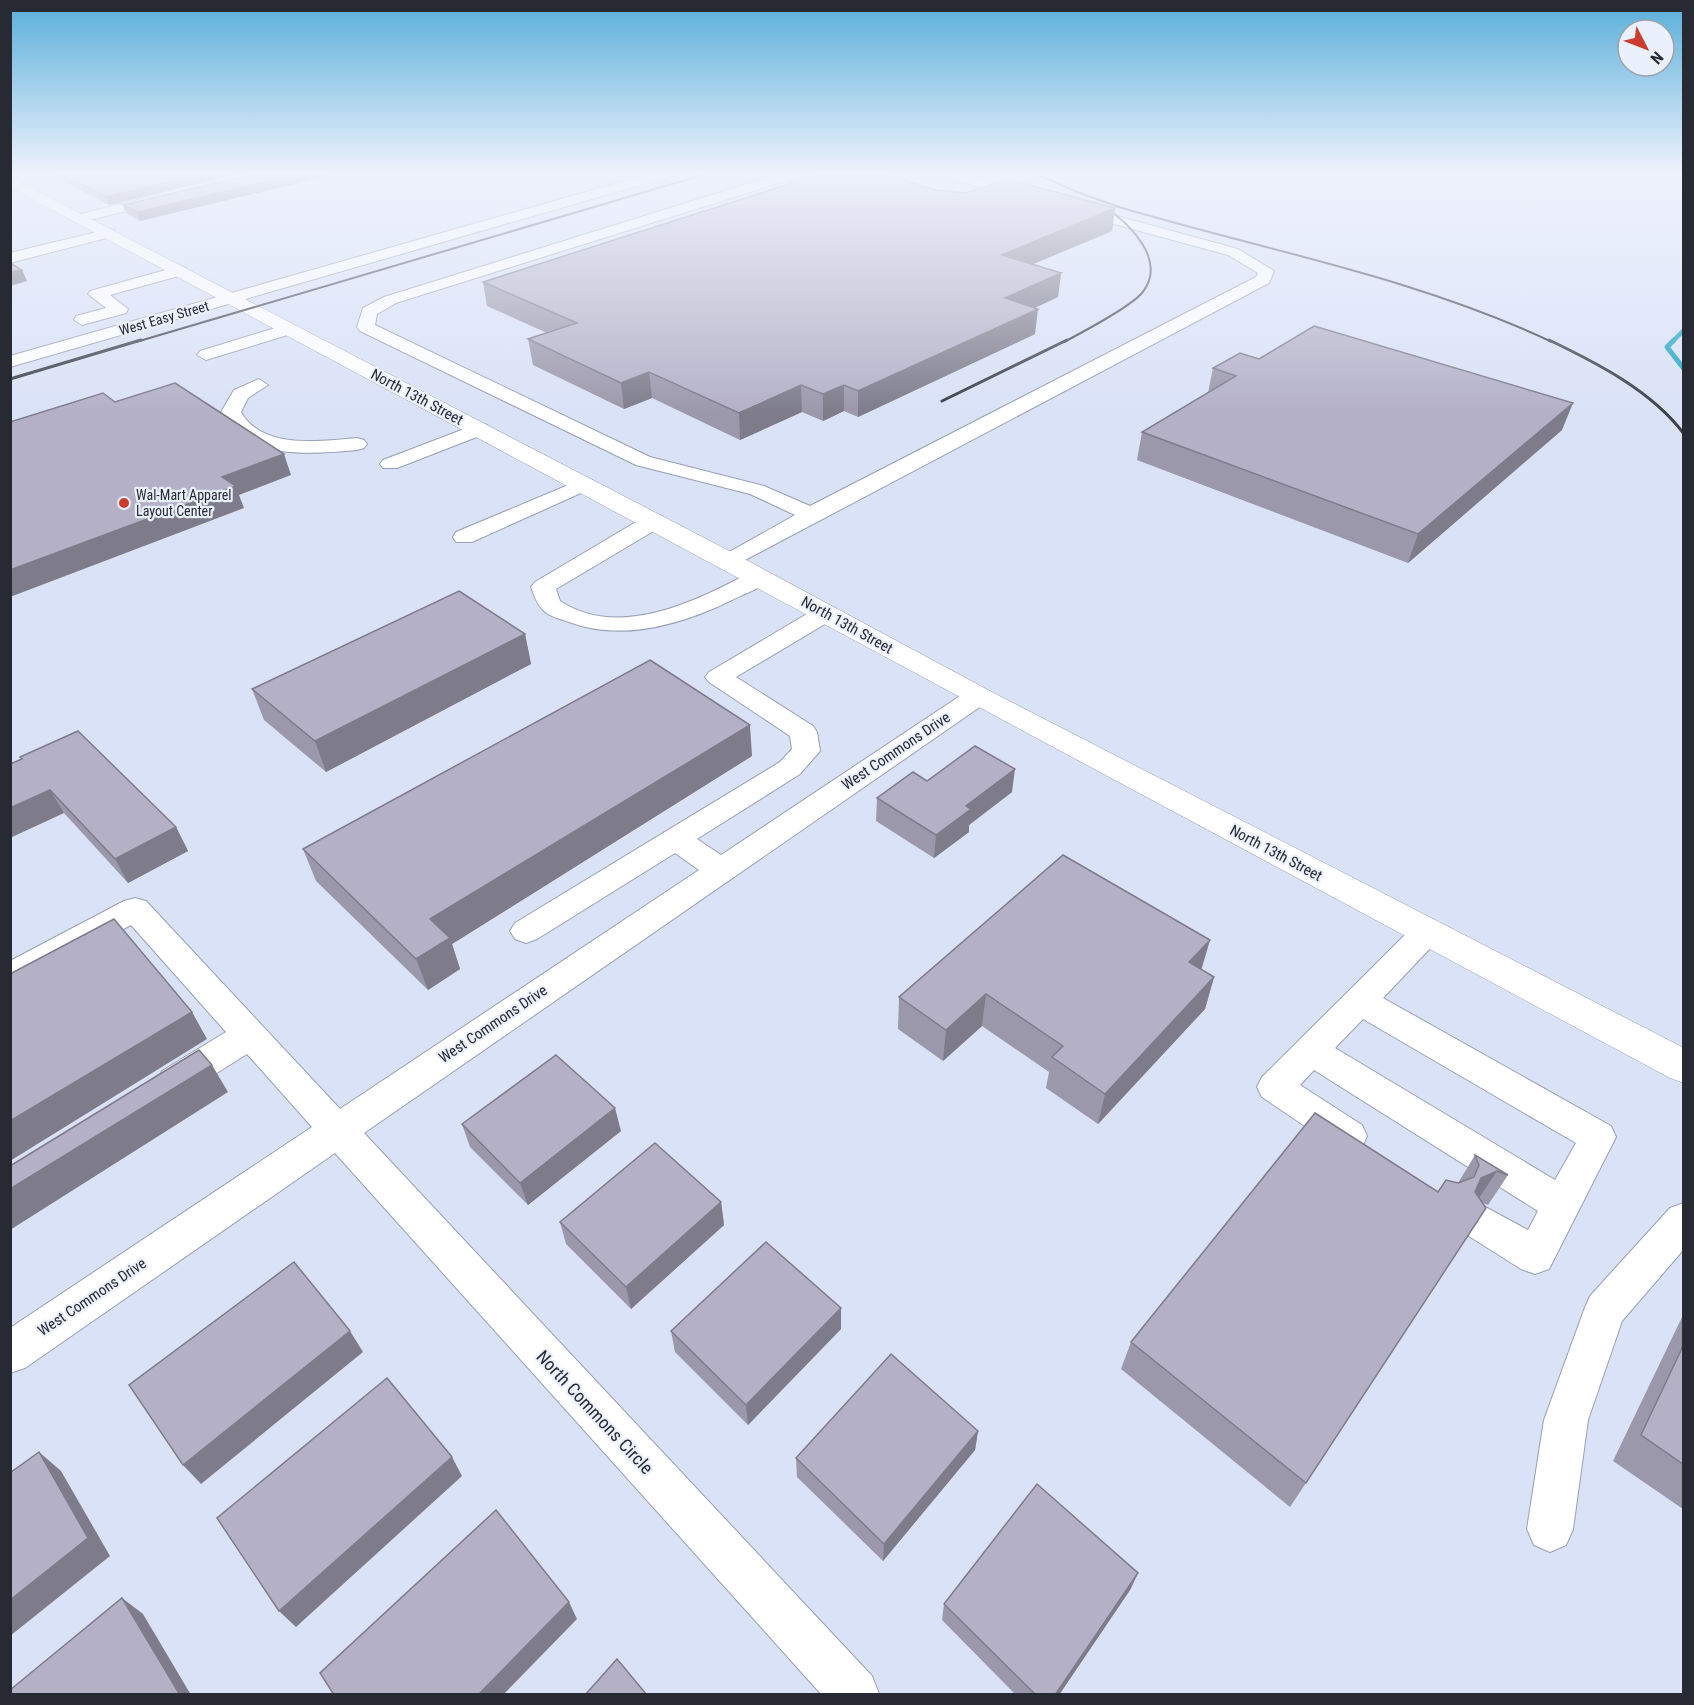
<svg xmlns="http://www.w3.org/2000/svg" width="1694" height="1705" viewBox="0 0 1694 1705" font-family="'Roboto Condensed',sans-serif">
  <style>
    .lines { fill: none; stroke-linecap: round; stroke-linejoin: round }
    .stream-far1 { stroke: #21a5c6; stroke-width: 4.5 }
    .stream { stroke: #21a5c6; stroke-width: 5 }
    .minor-casing { stroke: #979fb3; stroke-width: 2 }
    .major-casing { stroke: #979fb3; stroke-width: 1 }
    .minor { fill: #fff; fill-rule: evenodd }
    .major { fill: #fff; fill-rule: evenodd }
    .rail-far1 { stroke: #3d404a; stroke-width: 2 }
    .rail { stroke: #3d404a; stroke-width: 3 }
    .wall { fill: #9b98ab }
    .shaded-wall { fill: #7e7c8b }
    .building { fill: #b4b1c7; stroke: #7e7c8b; stroke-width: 1.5 }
    .poi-dot { fill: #ca3d2d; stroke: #ebf0fd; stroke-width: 2 }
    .labels { text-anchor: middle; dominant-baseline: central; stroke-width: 4.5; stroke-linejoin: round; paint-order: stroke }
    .far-street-label { font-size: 14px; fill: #272a32; stroke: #ebf0fd }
    .far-poi-label { font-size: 14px; fill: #272a32; stroke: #ebf0fd; text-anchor: start }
    .street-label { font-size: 15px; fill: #272a32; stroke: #ebf0fd }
    .near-street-label { font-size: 18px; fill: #272a32; stroke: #ebf0fd }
  </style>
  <rect width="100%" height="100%" fill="#dae2f8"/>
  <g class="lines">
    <path class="stream-far1" d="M 1672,342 L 1684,330"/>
    <path class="stream" d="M 1674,340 L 1667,347 L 1684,369"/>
    <defs>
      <g id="minor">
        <path d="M 10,174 L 21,174 L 10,179 Z"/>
        <path d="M 649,174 L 670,174 L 668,177 L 10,367 L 10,356 Z"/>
        <path d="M 779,174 L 800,174 L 798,177 L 396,303 L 377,314 L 375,325 L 650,457 L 764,486 L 810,506 L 1256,277 L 1258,273 L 1228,255 L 1070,212 L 1070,206 L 1080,206 L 1238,249 L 1274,271 L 1269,283 L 730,568 L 722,566 L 719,561 L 722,556 L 795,515 L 750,494 L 636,465 L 360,331 L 357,327 L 363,308 L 384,297 Z"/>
        <path d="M 941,174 L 963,174 L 1034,193 L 1036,196 L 1029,200 L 943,177 Z"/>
        <path d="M 162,194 L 169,198 L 167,201 L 81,222 L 74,218 L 76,215 Z"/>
        <path d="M 109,229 L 114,230 L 116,233 L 114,236 L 10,263 L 10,253 Z"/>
        <path d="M 180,266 L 186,268 L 188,271 L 186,274 L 110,295 L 128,309 L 126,313 L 82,325 L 74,320 L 76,316 L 106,308 L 88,294 L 90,291 Z"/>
        <path d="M 288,324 L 297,329 L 294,333 L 206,360 L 197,355 L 200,351 Z"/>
        <path d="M 259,379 L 268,385 L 248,398 L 241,412 C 262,450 320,441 357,438 L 364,440 L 367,444 L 364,448 L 357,450 C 308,454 248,461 221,412 L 234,390 Z"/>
        <path d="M 480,423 L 487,425 L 490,429 L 487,433 L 397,468 L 383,468 L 380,464 L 383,460 Z"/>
        <path d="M 585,478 L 592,480 L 595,484 L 592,488 L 472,542 L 456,542 L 453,537 L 456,532 Z"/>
        <path d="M 654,514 L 662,516 L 665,521 L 662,526 L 556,589 L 560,601 C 619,640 697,601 751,572 L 767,572 L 771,577 C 763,588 744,594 732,600 C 683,624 622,642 569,622 C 561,619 550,617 544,611 C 537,605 534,595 531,587 L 535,582 L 646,516 Z"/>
        <path d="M 826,606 L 835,608 L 838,613 L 835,618 L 736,677 L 813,726 L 817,732 L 820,751 L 800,774 L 697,839 L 721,855 L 969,690 L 978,688 L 987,690 L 991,696 L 987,702 L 364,1133 L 872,1676 L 879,1694 L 821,1694 L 335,1153 L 25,1368 L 10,1373 L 10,1328 L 312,1127 L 247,1054 L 188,1091 L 175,1096 L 162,1091 L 157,1081 L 162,1071 L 226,1032 L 131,925 L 10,988 L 10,961 L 124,901 L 135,898 L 146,901 L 340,1109 L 699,870 L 675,853 L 537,939 L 526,943 L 515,939 L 510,931 L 515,923 L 780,762 L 792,749 L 790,736 L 709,682 L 705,677 L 709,672 L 817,608 Z"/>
        <path d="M 1427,920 L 1438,924 L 1443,932 L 1438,940 L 1383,998 L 1611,1126 L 1616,1137 L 1549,1269 L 1535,1274 L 1521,1269 L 1464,1233 L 1458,1221 L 1464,1209 L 1478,1203 L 1528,1230 L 1538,1211 L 1314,1070 L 1300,1085 L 1362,1125 L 1367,1136 L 1362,1147 L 1349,1152 L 1336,1147 L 1262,1097 L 1257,1087 L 1262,1077 L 1416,924 ZM 1363,1019 L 1576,1143 L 1555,1180 L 1335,1048 Z"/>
        <path d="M 1684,1203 L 1684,1249 L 1622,1321 L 1588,1420 L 1573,1529 L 1566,1545 L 1550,1552 L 1534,1545 L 1527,1529 L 1544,1420 L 1584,1310 L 1590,1296 L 1670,1208 Z"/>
      </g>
      <path id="major" d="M 10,177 L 739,556 L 988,690 L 1684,1048 L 1684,1083 L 1670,1078 L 10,187 Z"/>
    </defs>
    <use href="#minor" class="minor-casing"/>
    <use href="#major" class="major-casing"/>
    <use href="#minor" class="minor"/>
    <use href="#major" class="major"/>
    <g class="rail-far1">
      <path d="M 1037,174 L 1077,192 L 1119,207 C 1264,250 1415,277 1552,342"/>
      <path d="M 136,342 L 706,174"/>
      <path d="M 1064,342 C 1081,333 1131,306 1142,293 C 1168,261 1130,224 1105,207"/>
    </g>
    <g class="rail">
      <path d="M 1549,340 C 1597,363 1652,391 1684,434"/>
      <path d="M 10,379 L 141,340"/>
      <path d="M 942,401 L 1067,340"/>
    </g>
  </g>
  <g class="wall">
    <path d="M 50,174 L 237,174 L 109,205 Z"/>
    <path d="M 254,174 L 140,221 L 126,213 L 123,205 Z"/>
    <path d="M 937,190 L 1115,208 L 1112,231 L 1033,264 L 1061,273 L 1058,297 L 1035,308 L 1035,334 L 858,417 L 844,411 L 823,421 L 802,412 L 740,440 L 652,398 L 624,409 L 533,365 L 528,339 L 547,333 L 487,306 L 483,282 Z"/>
    <path d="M 1259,359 L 1562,430 L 1408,563 L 1137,460 L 1142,432 L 1208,393 L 1213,368 Z"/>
    <path d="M 525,634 L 531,664 L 326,772 L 264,720 L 252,689 Z"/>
    <path d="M 752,756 L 452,944 L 460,969 L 428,990 L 316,881 L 303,849 Z"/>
    <path d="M 10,764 L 176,827 L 188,851 L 128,883 L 64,813 Z"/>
    <path d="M 927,781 L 1012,792 L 969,825 L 969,832 L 934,858 L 876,821 L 877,798 Z"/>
    <path d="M 1201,970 L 1214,977 L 1205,1009 L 1098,1124 L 1046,1088 L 1049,1072 L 982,1026 L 943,1061 L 898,1029 L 899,997 Z"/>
    <path d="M 462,1124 L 621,1131 L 528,1205 L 470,1147 Z"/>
    <path d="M 1475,1155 L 1508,1175 L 1488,1205 L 1483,1203 L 1306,1483 L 1290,1507 L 1121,1369 L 1131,1342 L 1438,1192 L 1458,1183 Z"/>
    <path d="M 721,1202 L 724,1225 L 631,1309 L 566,1244 L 560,1222 Z"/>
    <path d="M 1683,1315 L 1683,1509 L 1613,1461 Z"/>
    <path d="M 841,1329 L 748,1425 L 675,1352 L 671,1331 Z"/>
    <path d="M 978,1431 L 975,1450 L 883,1561 L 797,1477 L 796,1458 Z"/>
    <path d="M 1138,1573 L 1130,1590 L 1059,1695 L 1016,1695 L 942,1620 L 944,1604 Z"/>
  </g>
  <g class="shaded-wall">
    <path d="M 202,174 L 237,174 L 109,205 L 106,197 Z"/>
    <path d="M 300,174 L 336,174 L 140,221 L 137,212 Z"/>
    <path d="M 1115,208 L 1112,231 L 1000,278 L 1002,255 Z"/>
    <path d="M 22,270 L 27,281 L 10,286 L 10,272 Z"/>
    <path d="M 1061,273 L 1058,297 L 1003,322 L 1005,298 Z"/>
    <path d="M 1038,309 L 1035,334 L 858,417 L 858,391 Z"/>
    <path d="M 649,372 L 652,398 L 624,409 L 621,383 Z"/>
    <path d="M 801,385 L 802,412 L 740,440 L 739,413 Z"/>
    <path d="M 844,385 L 844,411 L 823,421 L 823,394 Z"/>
    <path d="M 1573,403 L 1562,430 L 1408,563 L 1418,534 Z"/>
    <path d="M 284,454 L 291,475 L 239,495 L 244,508 L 10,597 L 10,570 L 222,477 Z"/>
    <path d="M 525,634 L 531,664 L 326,772 L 315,741 Z"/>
    <path d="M 750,725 L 752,756 L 452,944 L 460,969 L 428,990 L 416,959 L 430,919 Z"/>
    <path d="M 1015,769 L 1012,792 L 969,825 L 969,832 L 934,858 L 936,835 L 966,806 Z"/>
    <path d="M 50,790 L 64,813 L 10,838 L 10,808 Z"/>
    <path d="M 176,827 L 188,851 L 128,883 L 115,859 Z"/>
    <path d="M 1210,940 L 1201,971 L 1189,962 Z"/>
    <path d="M 1214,977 L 1205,1009 L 1098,1124 L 1105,1094 Z"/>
    <path d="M 986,994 L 982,1026 L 943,1061 L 946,1030 Z"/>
    <path d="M 192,1012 L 207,1039 L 10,1161 L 10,1121 Z"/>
    <path d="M 212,1065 L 228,1092 L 10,1230 L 10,1189 Z"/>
    <path d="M 615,1108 L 621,1131 L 528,1205 L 520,1183 Z"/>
    <path d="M 1497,1171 L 1477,1201 L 1462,1208 L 1481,1178 Z"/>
    <path d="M 721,1202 L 724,1225 L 631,1309 L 626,1287 Z"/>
    <path d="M 841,1308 L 841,1329 L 748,1425 L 746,1405 Z"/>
    <path d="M 350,1331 L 363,1352 L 201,1484 L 183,1465 Z"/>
    <path d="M 978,1431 L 975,1450 L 883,1561 L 884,1544 Z"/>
    <path d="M 39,1452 L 61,1471 L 110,1556 L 10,1636 L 10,1600 Z"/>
    <path d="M 452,1457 L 462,1476 L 296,1627 L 279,1611 Z"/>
    <path d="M 1138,1573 L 1130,1590 L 1059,1695 L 1055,1695 Z"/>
    <path d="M 122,1598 L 143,1614 L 191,1695 L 180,1695 Z"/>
    <path d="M 569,1602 L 577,1619 L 503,1695 L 478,1695 Z"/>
  </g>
  <g class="building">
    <path d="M 62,174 L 202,174 L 106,197 Z"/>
    <path d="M 254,174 L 300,174 L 137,212 L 123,205 Z"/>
    <path d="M 820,174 L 882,174 L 937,190 L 966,193 L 1007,179 L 1115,208 L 1002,255 L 1061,273 L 1005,298 L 1038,309 L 858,391 L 844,385 L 823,394 L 801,385 L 739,413 L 649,372 L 621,383 L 528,339 L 577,323 L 483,282 Z"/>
    <path d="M 10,263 L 22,270 L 10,272 Z"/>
    <path d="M 1314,326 L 1573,403 L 1418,534 L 1142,432 L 1236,376 L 1213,368 L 1240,353 L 1259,359 Z"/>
    <path d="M 175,383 L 284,454 L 222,477 L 236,486 L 10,570 L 10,422 L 103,393 L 115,402 Z"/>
    <path d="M 459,591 L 525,634 L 315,741 L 252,689 Z"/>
    <path d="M 650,660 L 750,725 L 430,919 L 450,938 L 416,959 L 303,849 Z"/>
    <path d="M 78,731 L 176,827 L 115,859 L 50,790 L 10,808 L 10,764 L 22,759 L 20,757 Z"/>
    <path d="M 975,746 L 1015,769 L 966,806 L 971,809 L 936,835 L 877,798 L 913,772 L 927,781 Z"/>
    <path d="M 1063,855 L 1210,940 L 1189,962 L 1214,977 L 1105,1094 L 1052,1057 L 1063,1046 L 986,994 L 946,1030 L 899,997 Z"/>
    <path d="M 114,919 L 192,1012 L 10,1121 L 10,974 Z"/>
    <path d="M 199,1050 L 212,1065 L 10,1189 L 10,1166 Z"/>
    <path d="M 556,1055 L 615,1108 L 520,1183 L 462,1124 Z"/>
    <path d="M 1315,1113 L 1438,1192 L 1446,1180 L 1458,1183 L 1474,1177 L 1479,1165 L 1475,1155 L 1508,1175 L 1497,1171 L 1481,1178 L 1475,1192 L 1486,1208 L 1306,1483 L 1131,1342 Z"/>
    <path d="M 655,1143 L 721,1202 L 626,1287 L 560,1222 Z"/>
    <path d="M 766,1242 L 841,1308 L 746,1405 L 671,1331 Z"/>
    <path d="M 294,1262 L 350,1331 L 183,1465 L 129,1385 Z"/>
    <path d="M 1683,1346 L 1683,1464 L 1641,1435 Z"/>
    <path d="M 891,1354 L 978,1431 L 884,1544 L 796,1458 Z"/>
    <path d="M 387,1378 L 452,1457 L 279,1611 L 217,1518 Z"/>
    <path d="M 39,1452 L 88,1538 L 10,1600 L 10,1473 Z"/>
    <path d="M 1037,1484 L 1138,1573 L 1055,1695 L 1036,1695 L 944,1604 Z"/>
    <path d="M 496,1510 L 569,1602 L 478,1695 L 334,1695 L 320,1673 Z"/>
    <path d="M 122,1598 L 180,1695 L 10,1695 L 10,1690 Z"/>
    <path d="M 617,1659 L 647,1695 L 585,1695 Z"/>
  </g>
  <linearGradient id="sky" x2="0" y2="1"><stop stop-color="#58aeda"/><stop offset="0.42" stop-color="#eef2fc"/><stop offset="1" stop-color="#eef2fc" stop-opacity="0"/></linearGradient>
  <rect width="1694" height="413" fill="url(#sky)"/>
  <circle class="poi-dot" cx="124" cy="503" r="6"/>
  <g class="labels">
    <g class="far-street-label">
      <text transform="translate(164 318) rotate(-16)">West Easy Street</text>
    </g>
    <g class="far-poi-label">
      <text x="136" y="495">Wal-Mart Apparel<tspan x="136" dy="16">Layout Center</tspan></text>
    </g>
    <g class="street-label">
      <text transform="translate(417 397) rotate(28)">North 13th Street</text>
      <text transform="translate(847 625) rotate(29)">North 13th Street</text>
      <text transform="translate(896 751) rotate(-34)">West Commons Drive</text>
      <text transform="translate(1276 853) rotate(28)">North 13th Street</text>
      <text transform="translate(493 1024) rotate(-34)">West Commons Drive</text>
      <text transform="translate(92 1297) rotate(-34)">West Commons Drive</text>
    </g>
    <g class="near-street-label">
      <text transform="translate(595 1412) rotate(47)">North Commons Circle</text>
    </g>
  </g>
  <rect width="1694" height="1705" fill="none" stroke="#272a32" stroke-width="24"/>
  <g transform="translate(1646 48) rotate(132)"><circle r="28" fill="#ebf0fd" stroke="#9da1ac" stroke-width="1.5"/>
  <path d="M0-4.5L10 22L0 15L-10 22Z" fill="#ca3d2d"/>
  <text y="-9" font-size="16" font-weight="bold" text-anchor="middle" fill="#272a32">N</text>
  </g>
</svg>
